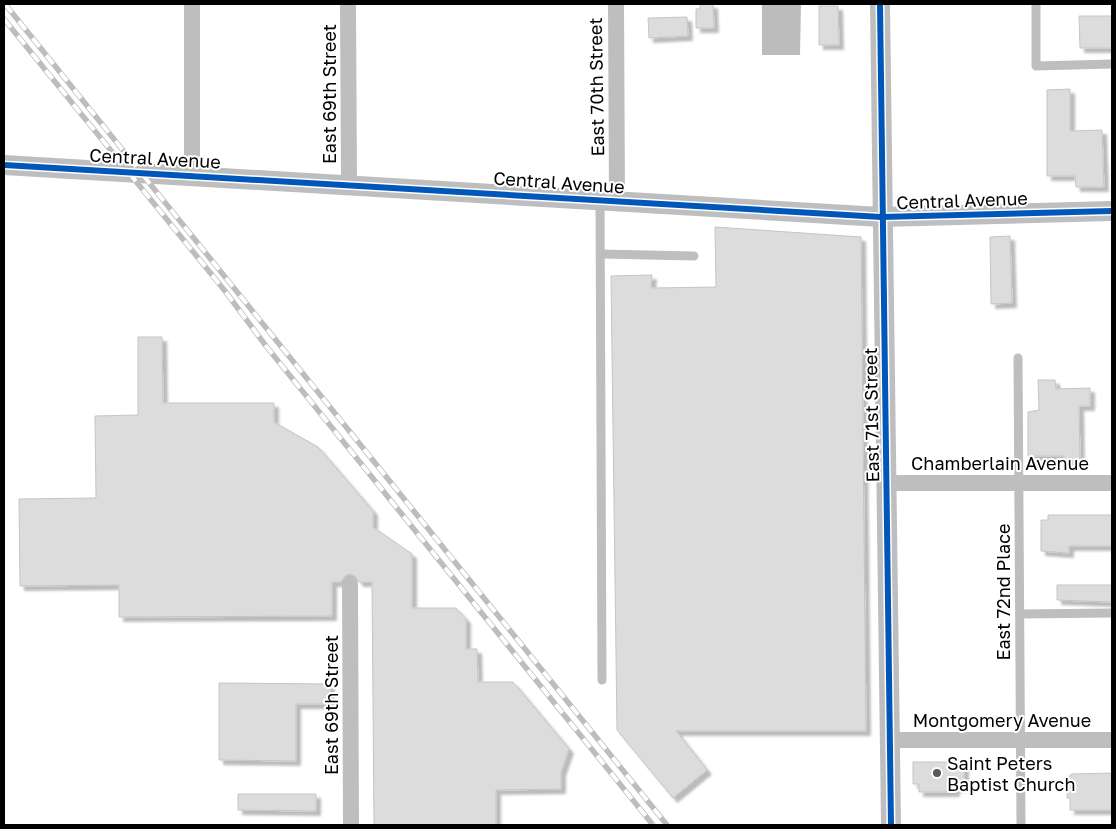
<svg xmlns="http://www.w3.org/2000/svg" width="1116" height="829" viewBox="0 0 1116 829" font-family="'Golos Text',sans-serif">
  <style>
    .water { fill: #bcbcbc }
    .building { fill: #dcdcdc; stroke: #c5c5c5; filter: url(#shadow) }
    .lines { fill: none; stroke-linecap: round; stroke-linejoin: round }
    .service { stroke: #bebebe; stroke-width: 9 }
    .minor { stroke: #bebebe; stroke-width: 16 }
    .tertiary { stroke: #bebebe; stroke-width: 20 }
    .rail-casing { stroke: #bdbdbd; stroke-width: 5.5 }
    .rail { stroke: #fff; stroke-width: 4; stroke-dasharray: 11; stroke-linecap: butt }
    .cycleway-casing { stroke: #fff; stroke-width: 9 }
    .cycleway { stroke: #0057b8; stroke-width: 6 }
    .poi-dot { fill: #595959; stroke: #fff; stroke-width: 2 }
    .labels { text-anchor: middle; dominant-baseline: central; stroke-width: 4; stroke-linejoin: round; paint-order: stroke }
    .street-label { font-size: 18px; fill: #000; stroke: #fff }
    .poi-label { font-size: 18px; fill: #000; stroke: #fff; text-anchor: start }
  </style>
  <defs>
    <filter id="shadow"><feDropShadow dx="4.5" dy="4.5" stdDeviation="1" flood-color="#0004"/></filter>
  </defs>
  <rect width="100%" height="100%" fill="#fff"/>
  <path class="water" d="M 762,4 L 801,4 L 800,55 L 762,55 Z"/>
  <g class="building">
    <path d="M 700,4 L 713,4 L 714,28 L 696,28 L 696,9 L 700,9 Z"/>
    <path d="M 819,6 L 838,6 L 839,45 L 819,45 Z"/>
    <path d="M 1079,16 L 1112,16 L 1112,48 L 1080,48 Z"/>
    <path d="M 687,17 L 688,36 L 649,38 L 648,18 Z"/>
    <path d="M 1070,89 L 1070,131 L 1102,130 L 1104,187 L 1076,187 L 1075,176 L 1047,176 L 1047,90 Z"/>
    <path d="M 715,227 L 861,237 L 866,731 L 676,731 L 707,770 L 673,798 L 617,730 L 611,276 L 652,275 L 651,288 L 716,287 Z"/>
    <path d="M 1010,236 L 1012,303 L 991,304 L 990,237 Z"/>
    <path d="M 138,337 L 162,337 L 163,403 L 274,403 L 274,422 L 318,447 L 373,511 L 373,527 L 412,554 L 412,608 L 456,608 L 466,619 L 466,649 L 477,649 L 478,682 L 513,682 L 569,749 L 561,772 L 561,789 L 496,790 L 496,825 L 374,825 L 372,582 L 359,582 L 355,576 L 349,574 L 345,576 L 341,582 L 332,582 L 332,616 L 119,617 L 119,585 L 20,586 L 19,499 L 96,498 L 95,416 L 138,415 Z"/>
    <path d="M 1038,380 L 1055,380 L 1056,389 L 1090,388 L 1090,406 L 1079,406 L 1080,461 L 1064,461 L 1064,456 L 1028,456 L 1028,412 L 1039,410 Z"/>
    <path d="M 1048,515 L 1112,515 L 1112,546 L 1069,546 L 1069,553 L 1041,551 L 1041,520 L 1048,520 Z"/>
    <path d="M 1057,585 L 1112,585 L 1112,602 L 1057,600 Z"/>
    <path d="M 219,683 L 330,684 L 330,704 L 296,704 L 296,761 L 219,760 Z"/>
    <path d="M 913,762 L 964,762 L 964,787 L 955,787 L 955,792 L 919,792 L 919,784 L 913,784 Z"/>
    <path d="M 1112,773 L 1112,810 L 1070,810 L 1070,798 L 1067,798 L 1068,776 L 1071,776 L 1071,774 Z"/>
    <path d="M 238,794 L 316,794 L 316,811 L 238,810 Z"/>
  </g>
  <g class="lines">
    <g class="service">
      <path d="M 1036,4 L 1036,66 L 1112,64"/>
      <path d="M 600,200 L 602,680"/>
      <path d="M 601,254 L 694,256"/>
      <path d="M 1018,358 L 1021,825"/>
      <path d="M 1020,614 L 1112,613"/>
    </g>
    <g class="minor">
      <path d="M 192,4 L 192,175"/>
      <path d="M 348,4 L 349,184"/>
      <path d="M 616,4 L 617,201"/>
      <path d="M 887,483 L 1112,483"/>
      <path d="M 350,584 L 351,825"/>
      <path d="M 891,740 L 1112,740"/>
    </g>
    <g class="tertiary">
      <path d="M 880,4 L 891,825"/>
      <path d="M 4,165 L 881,217 L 1112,211"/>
    </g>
    <defs>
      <g id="rail">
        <path d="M 5,4 L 667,825"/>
        <path d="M 4,19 L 225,291 L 266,346 L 653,825"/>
      </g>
    </defs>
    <use href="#rail" class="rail-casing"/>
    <use href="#rail" class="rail"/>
    <defs>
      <g id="cycleway">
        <path d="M 880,4 L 891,825"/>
        <path d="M 4,165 L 881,217 L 1112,211"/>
      </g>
    </defs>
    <use href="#cycleway" class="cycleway-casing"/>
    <use href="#cycleway" class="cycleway"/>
  </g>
  <circle class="poi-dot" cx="937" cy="773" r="5"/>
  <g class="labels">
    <g class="street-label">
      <text transform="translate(596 87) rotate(-91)">East 70th Street</text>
      <text transform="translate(329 94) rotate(-90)">East 69th Street</text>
      <text transform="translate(155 158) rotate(3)">Central Avenue</text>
      <text transform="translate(559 182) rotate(4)">Central Avenue</text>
      <text transform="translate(962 200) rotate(-2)">Central Avenue</text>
      <text transform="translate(871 415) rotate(-91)">East 71st Street</text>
      <text x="1000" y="463">Chamberlain Avenue</text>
      <text transform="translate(1003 592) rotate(-90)">East 72nd Place</text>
      <text transform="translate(331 705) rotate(-90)">East 69th Street</text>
      <text x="1002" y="720">Montgomery Avenue</text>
    </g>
    <g class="poi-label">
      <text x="947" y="763">Saint Peters<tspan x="947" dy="21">Baptist Church</tspan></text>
    </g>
  </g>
  <rect width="1116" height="829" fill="none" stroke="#000000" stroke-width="10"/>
</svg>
